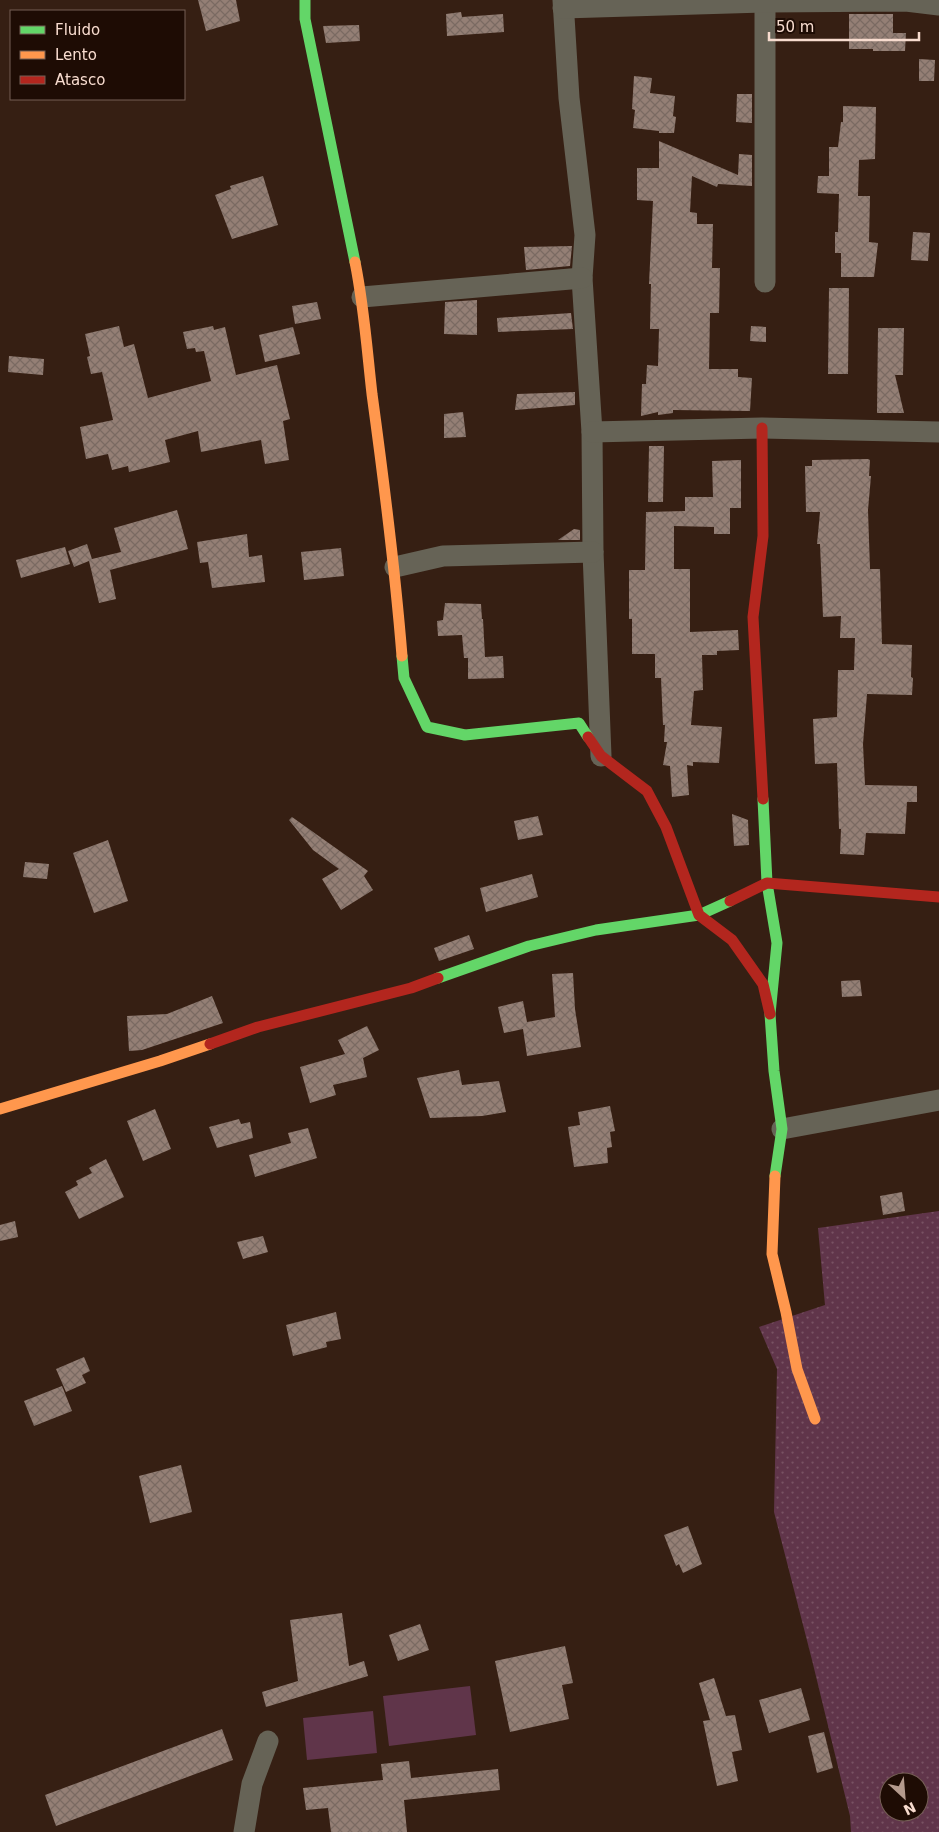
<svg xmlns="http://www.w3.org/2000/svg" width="939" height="1832" viewBox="0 0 939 1832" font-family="'DejaVu Sans',sans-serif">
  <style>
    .grass { fill: url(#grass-dots); fill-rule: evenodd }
    .pitch { fill: #60354a }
    .building { fill: url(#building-cross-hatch) }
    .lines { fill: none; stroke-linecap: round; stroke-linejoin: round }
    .street { stroke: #666356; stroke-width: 21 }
    .fast { stroke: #63d668; stroke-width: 11 }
    .slow { stroke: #ff974d; stroke-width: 11 }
    .jam { stroke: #b3261e; stroke-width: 11 }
  </style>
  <defs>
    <pattern id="grass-dots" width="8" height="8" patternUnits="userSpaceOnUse" patternTransform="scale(1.25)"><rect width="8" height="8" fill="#60354a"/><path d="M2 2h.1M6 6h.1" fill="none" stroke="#785263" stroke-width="1.8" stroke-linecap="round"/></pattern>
    <pattern id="building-cross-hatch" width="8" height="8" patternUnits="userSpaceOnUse" patternTransform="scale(1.25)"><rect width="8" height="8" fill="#947f75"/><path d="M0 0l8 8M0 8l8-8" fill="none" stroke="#7a6a62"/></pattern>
  </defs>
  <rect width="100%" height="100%" fill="#361f13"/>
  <path class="grass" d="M 939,1211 L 939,1832 L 851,1832 L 850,1816 L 812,1660 L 774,1512 L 777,1369 L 759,1327 L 825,1305 L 818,1228 ZM 889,1782 L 919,1782 L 919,1812 L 889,1812 Z"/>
  <g class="pitch">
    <path d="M 470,1686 L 476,1735 L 389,1746 L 383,1696 Z"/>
    <path d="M 373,1711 L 377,1753 L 307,1760 L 303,1718 Z"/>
  </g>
  <g class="building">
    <path d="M 198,0 L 236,0 L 240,21 L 206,31 Z"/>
    <path d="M 461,12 L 462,17 L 503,14 L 504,32 L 447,36 L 446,14 Z"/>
    <path d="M 849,14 L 893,14 L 893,33 L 906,33 L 905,51 L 873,51 L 873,49 L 849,49 Z"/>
    <path d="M 359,25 L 360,41 L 326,43 L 323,26 Z"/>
    <path d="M 919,59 L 935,60 L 934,81 L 919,81 Z"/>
    <path d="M 634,76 L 652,78 L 650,93 L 675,96 L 673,116 L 676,117 L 674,133 L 659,133 L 659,131 L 633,128 L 635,110 L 632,109 Z"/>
    <path d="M 737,94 L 752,94 L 752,123 L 736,122 Z"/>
    <path d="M 843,106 L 876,107 L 875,159 L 859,160 L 858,196 L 870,196 L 869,242 L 878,243 L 874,277 L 841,277 L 841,253 L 835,253 L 835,232 L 838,232 L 839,194 L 817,193 L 818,176 L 829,176 L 829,147 L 838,147 L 841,122 L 843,122 Z"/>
    <path d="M 659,141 L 738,175 L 739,154 L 752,155 L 752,186 L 718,184 L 717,187 L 692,176 L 690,212 L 697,213 L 697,224 L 713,224 L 712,268 L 720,268 L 719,313 L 710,313 L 709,369 L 738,369 L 738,377 L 752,378 L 750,411 L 673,410 L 673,413 L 658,415 L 658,412 L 641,416 L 642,384 L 646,384 L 647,365 L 658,366 L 659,329 L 650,329 L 651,284 L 649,284 L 653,201 L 637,200 L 637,168 L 659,168 Z"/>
    <path d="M 263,176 L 278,225 L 232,239 L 215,195 L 231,189 L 230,186 Z"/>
    <path d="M 913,232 L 930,233 L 928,261 L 911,260 Z"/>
    <path d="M 572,246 L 570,266 L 526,270 L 524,247 Z"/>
    <path d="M 829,288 L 849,288 L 848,374 L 828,374 Z"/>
    <path d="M 477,300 L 477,335 L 444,334 L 445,302 Z"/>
    <path d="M 317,302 L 321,319 L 295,324 L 292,306 Z"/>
    <path d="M 571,313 L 573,329 L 498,332 L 497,318 Z"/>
    <path d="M 119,326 L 124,347 L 134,344 L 148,398 L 211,381 L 204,351 L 196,352 L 195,348 L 187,349 L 183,332 L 213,326 L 214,330 L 225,327 L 236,375 L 277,365 L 290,419 L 283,421 L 289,460 L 265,464 L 261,440 L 201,452 L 198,431 L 165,440 L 170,462 L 129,472 L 128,466 L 112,470 L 108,454 L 86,459 L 80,427 L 113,420 L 102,372 L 91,374 L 87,357 L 90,356 L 85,334 Z"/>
    <path d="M 751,326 L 766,327 L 766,342 L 750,341 Z"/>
    <path d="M 293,327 L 300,354 L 265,362 L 259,335 Z"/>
    <path d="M 878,328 L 904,328 L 903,375 L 895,375 L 904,413 L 877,413 Z"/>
    <path d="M 9,356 L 44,359 L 43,375 L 8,372 Z"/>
    <path d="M 575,392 L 575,405 L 515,410 L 517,394 Z"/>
    <path d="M 463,412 L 466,437 L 444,438 L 444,414 Z"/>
    <path d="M 649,446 L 664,446 L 663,502 L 648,502 Z"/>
    <path d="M 868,459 L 870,460 L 869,476 L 871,476 L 868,510 L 870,569 L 880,569 L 882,644 L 912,645 L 911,677 L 913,678 L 912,695 L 867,694 L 863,744 L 865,785 L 917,786 L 917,802 L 907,802 L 905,834 L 866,833 L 864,855 L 840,854 L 841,829 L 839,829 L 837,763 L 815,764 L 813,719 L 837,717 L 838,670 L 854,670 L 855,638 L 840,638 L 841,616 L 823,617 L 820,544 L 817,544 L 820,512 L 806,512 L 805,466 L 812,466 L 812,460 Z"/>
    <path d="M 741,460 L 741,508 L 730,508 L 730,534 L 714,534 L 714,527 L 674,526 L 674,569 L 690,569 L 690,632 L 738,630 L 739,650 L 717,651 L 717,655 L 702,655 L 703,690 L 694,691 L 691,725 L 722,727 L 719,763 L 693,762 L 693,766 L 687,765 L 689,795 L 672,797 L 670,766 L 663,765 L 667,742 L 664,742 L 665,725 L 663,725 L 661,678 L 655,678 L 655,654 L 632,654 L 632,619 L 629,619 L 629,570 L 645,570 L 646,512 L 685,511 L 685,497 L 713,497 L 712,461 Z"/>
    <path d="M 177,510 L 188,549 L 110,570 L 116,599 L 99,603 L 89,561 L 74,567 L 68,551 L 87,544 L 92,559 L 121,552 L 114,528 Z"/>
    <path d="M 574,529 L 580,530 L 580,540 L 558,540 Z"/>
    <path d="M 247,534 L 249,557 L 262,555 L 265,582 L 212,588 L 208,562 L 200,563 L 197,542 Z"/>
    <path d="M 65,547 L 70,564 L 21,578 L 16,560 Z"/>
    <path d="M 341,548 L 344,576 L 304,580 L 301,552 Z"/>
    <path d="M 445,603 L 481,604 L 482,619 L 483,619 L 485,657 L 503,656 L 504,678 L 468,679 L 468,658 L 464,658 L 462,635 L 438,636 L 437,621 L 443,620 Z"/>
    <path d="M 732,814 L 748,820 L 749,845 L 734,846 Z"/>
    <path d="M 538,816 L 543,835 L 518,840 L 514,821 Z"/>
    <path d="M 292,817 L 368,871 L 364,876 L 373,890 L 341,910 L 322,879 L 339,869 L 313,850 L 289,820 Z"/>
    <path d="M 108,840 L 128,901 L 94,913 L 73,853 Z"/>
    <path d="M 25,862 L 49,864 L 47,879 L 23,877 Z"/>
    <path d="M 532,874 L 538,897 L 486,912 L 480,888 Z"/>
    <path d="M 469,935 L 474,949 L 439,961 L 434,948 Z"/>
    <path d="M 573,973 L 575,1009 L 581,1047 L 527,1056 L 523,1029 L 504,1033 L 498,1007 L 523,1001 L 527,1022 L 555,1017 L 552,974 Z"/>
    <path d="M 860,980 L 862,996 L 842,997 L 841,981 Z"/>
    <path d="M 212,996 L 223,1023 L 142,1050 L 129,1051 L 127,1016 L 167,1014 Z"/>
    <path d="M 367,1026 L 379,1050 L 363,1058 L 367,1077 L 333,1085 L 336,1095 L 310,1103 L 300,1067 L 345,1054 L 338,1040 Z"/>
    <path d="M 459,1070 L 462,1085 L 499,1081 L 506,1112 L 482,1116 L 430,1118 L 417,1078 Z"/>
    <path d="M 610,1106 L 615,1131 L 610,1132 L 612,1147 L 607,1148 L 608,1163 L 574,1167 L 568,1127 L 580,1125 L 578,1112 Z"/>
    <path d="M 155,1109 L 171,1149 L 143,1161 L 127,1121 Z"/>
    <path d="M 239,1119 L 241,1124 L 250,1122 L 253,1138 L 217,1148 L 209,1127 Z"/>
    <path d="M 308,1128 L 317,1158 L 255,1177 L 249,1155 L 291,1143 L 288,1133 Z"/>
    <path d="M 106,1159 L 124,1197 L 79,1219 L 65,1192 L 78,1185 L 76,1181 L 92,1173 L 89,1168 Z"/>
    <path d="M 902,1192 L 905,1211 L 883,1215 L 880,1196 Z"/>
    <path d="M 15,1221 L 18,1237 L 0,1241 L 0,1225 Z"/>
    <path d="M 263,1236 L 268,1252 L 243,1259 L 237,1242 Z"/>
    <path d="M 336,1312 L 341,1339 L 326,1342 L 327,1347 L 293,1356 L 286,1325 Z"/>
    <path d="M 84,1357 L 90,1371 L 82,1375 L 86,1383 L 66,1392 L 56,1369 Z"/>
    <path d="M 62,1386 L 72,1411 L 34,1426 L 24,1401 Z"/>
    <path d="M 181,1465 L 192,1512 L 150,1523 L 139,1476 Z"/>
    <path d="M 688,1526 L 702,1564 L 683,1573 L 679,1564 L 676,1566 L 664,1535 Z"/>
    <path d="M 342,1613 L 349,1666 L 364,1661 L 368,1676 L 266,1707 L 262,1692 L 298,1681 L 290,1620 Z"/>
    <path d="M 420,1624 L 429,1650 L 398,1661 L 389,1635 Z"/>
    <path d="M 565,1646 L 573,1683 L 562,1685 L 569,1719 L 510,1732 L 495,1661 Z"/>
    <path d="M 714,1678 L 726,1716 L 735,1715 L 742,1750 L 732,1752 L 738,1781 L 717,1786 L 703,1721 L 710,1720 L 699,1683 Z"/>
    <path d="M 801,1688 L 810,1720 L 769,1733 L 759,1700 Z"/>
    <path d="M 222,1729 L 233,1760 L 56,1826 L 45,1795 Z"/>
    <path d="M 824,1732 L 833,1768 L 817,1773 L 808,1736 Z"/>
    <path d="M 409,1761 L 411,1778 L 498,1769 L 500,1790 L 404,1800 L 407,1832 L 331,1832 L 328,1808 L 306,1810 L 303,1788 L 383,1780 L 381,1764 Z"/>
  </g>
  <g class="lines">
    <g class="street">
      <path d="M 563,0 L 569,98 L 585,235 L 582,278 L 592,432 L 593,552 L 601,756"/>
      <path d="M 765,0 L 765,282"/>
      <path d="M 563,8 L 765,2 L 906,1 L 939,5"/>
      <path d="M 362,297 L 582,278"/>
      <path d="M 592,432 L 762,428 L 939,432"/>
      <path d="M 395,567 L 443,556 L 593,552"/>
      <path d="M 782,1129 L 939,1100"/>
      <path d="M 244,1832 L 252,1784 L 268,1741"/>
    </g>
    <g class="fast">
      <path d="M 305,0 L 305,19 L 355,262"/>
      <path d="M 402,656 L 404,678 L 427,727 L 465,735 L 579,723 L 588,737"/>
      <path d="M 763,799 L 767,883 L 777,943 L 770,1014 L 774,1071 L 782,1129 L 775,1176"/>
      <path d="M 438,978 L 529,946 L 596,930 L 699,915 L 730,901"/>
    </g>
    <g class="slow">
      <path d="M 355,262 C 364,306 367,350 372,394 C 384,482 395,568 402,656"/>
      <path d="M 0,1109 L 160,1061 L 210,1044"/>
      <path d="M 775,1176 L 772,1254 L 786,1312 L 797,1369 L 815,1419"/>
    </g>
    <g class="jam">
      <path d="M 762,428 L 763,536 L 753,617 L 763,799"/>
      <path d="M 588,737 L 601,756 L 647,791 L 666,827 L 699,915 L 732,940 L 763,984 L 770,1014"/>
      <path d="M 730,901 L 767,883 L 939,897"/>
      <path d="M 210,1044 L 258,1027 L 411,988 L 438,978"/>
    </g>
  </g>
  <rect x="10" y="10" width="175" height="90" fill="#1e0c04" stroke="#755f55"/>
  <rect x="20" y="26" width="25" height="8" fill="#63d668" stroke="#755f55"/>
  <text x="55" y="35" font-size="15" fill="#f8dccf">Fluido</text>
  <rect x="20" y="51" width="25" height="8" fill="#ff974d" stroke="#755f55"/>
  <text x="55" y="60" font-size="15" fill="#f8dccf">Lento</text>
  <rect x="20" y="76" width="25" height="8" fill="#b3261e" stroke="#755f55"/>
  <text x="55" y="85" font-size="15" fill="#f8dccf">Atasco</text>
  <g transform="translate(904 1797) rotate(154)"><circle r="24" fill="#1e0c04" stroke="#755f55"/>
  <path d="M0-4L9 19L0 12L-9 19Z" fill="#b49a8d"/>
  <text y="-8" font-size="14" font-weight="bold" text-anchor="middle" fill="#f8dccf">N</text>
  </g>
  <path d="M769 32v8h150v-8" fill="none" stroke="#f8dccf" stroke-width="2.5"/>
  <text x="776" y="32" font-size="15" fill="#f8dccf" stroke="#1e0c04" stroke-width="4" paint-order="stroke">50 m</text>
</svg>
